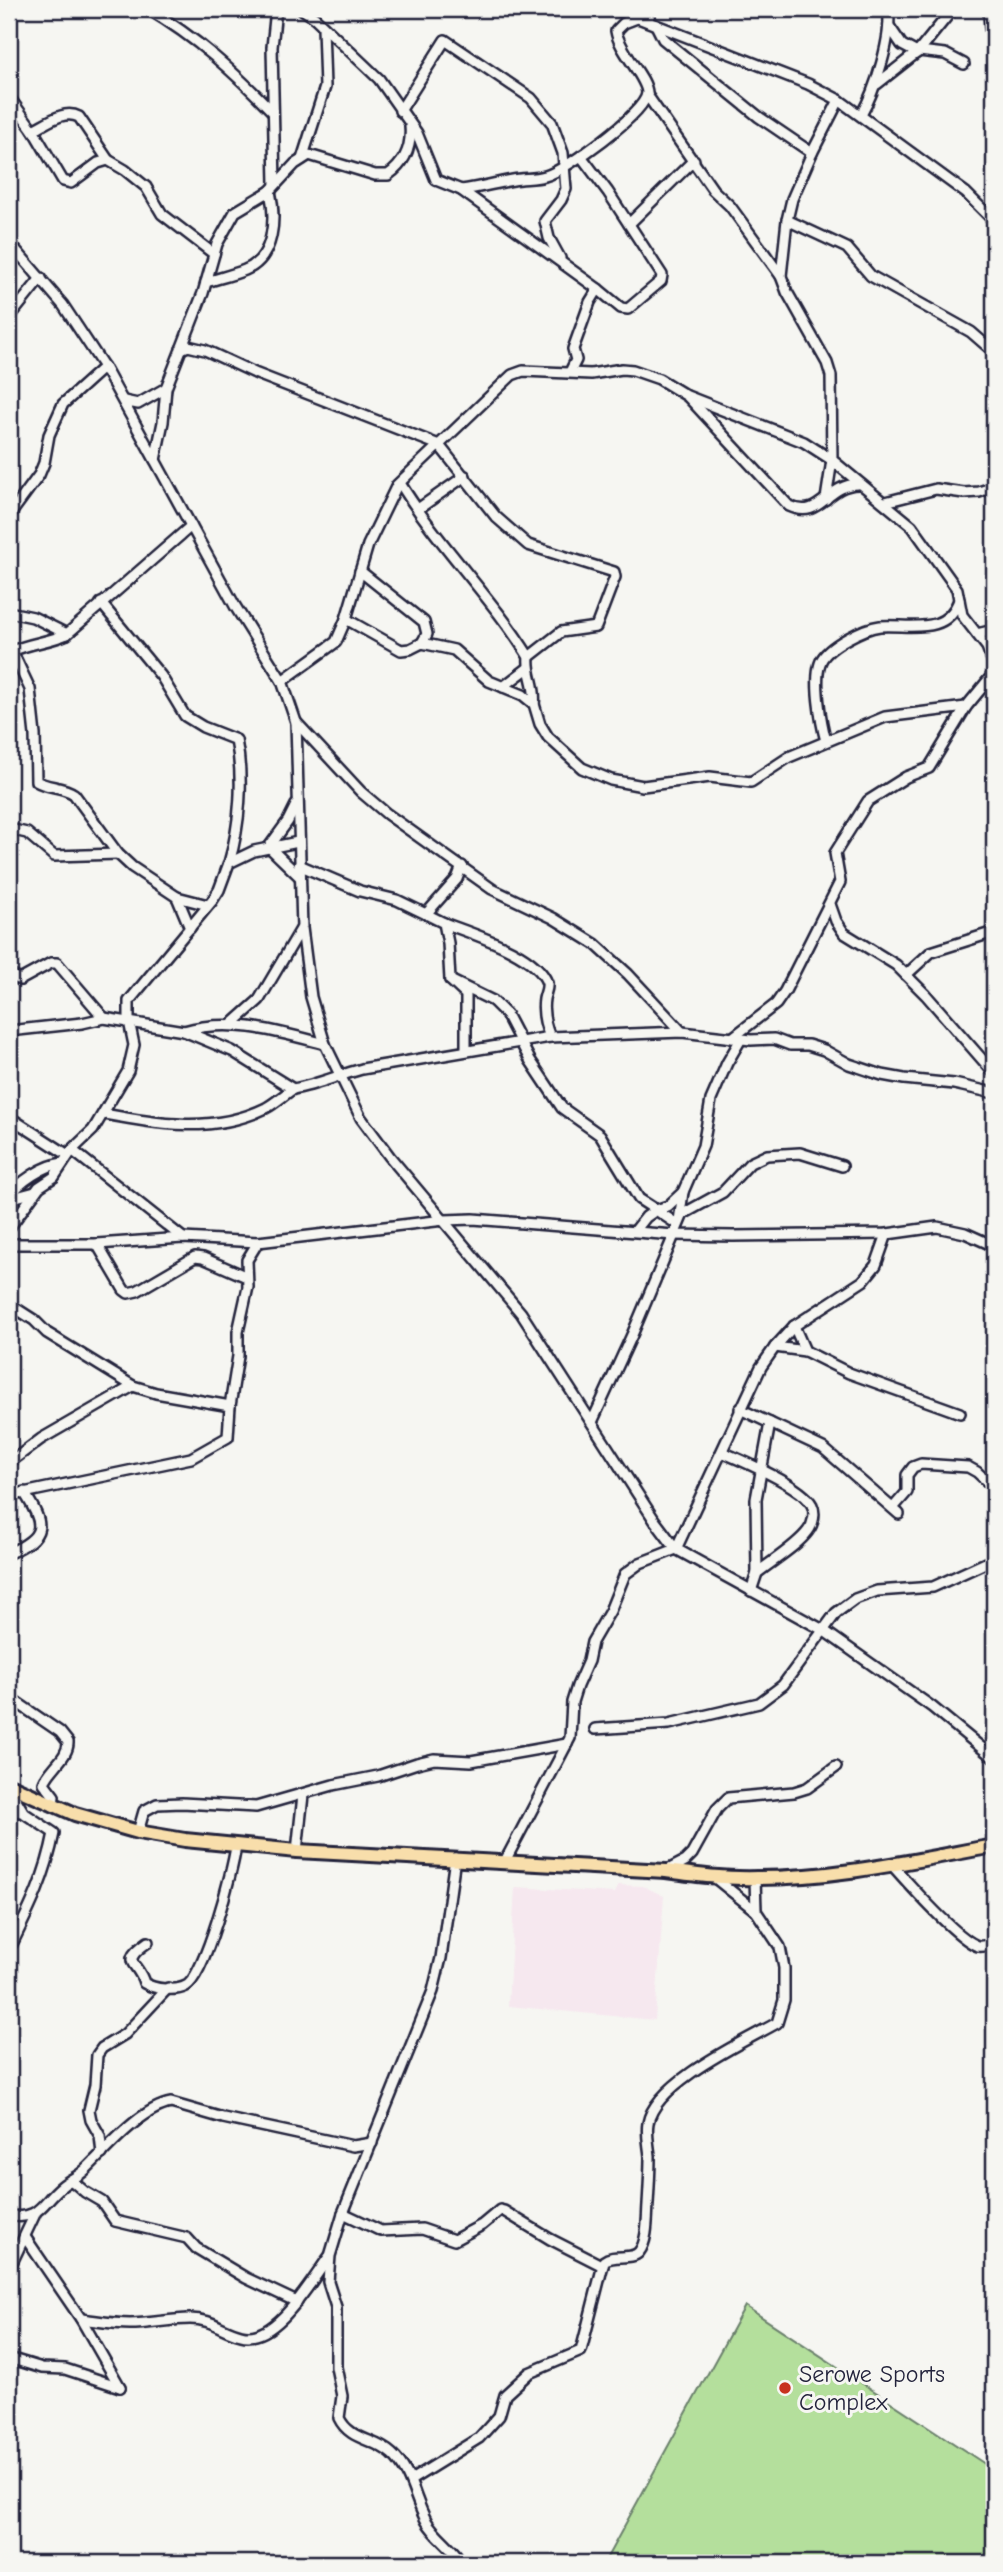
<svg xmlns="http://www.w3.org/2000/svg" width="1003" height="2572" viewBox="0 0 1003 2572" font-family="'Comic Neue',sans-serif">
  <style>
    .built { fill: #f6e8ef }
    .green { fill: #b4df9c; stroke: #6b806c; stroke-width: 2 }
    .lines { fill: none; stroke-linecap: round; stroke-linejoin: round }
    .minor-casing { stroke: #22223b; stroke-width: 14 }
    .major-casing { stroke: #22223b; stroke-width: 18 }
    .minor { stroke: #f6f6f2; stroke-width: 9 }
    .major { stroke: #f8deab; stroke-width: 12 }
    .poi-dot { fill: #c8321e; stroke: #f6f6f2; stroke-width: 2.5 }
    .labels { text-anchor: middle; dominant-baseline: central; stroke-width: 6; stroke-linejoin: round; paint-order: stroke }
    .poi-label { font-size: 24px; fill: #22223b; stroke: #f6f6f2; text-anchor: start }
  </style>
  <rect width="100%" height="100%" fill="#f6f6f2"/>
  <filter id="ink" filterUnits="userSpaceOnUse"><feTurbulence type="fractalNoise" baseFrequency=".0143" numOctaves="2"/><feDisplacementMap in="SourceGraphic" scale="14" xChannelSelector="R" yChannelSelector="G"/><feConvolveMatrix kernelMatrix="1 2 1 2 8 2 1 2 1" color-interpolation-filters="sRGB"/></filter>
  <g filter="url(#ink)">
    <path class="built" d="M 618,1885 L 643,1886 L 664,1896 L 655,2020 L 508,2006 L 515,1887 L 615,1893 Z"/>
    <path class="green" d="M 745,2306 L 994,2470 L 994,2563 L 604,2563 Z"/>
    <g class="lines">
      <defs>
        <g id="minor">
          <path d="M 148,9 C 197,38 233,71 273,112"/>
          <path d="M 302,9 L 315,18 L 379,79 L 417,133 L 436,180 L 461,190 L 598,289 L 590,302 L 573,349 L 576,360 L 570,372"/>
          <path d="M 615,9 L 808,84 L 839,100 L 966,193 L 994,221"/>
          <path d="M 989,16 L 990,29 L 994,37"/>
          <path d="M 647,21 L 652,9"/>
          <path d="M 656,25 L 663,39 L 759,117 L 812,153"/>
          <path d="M 889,26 L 902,45 L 917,53"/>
          <path d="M 919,51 L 945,54 L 964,64"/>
          <path d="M 877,84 L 919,51 L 953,9"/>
          <path d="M 647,95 L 713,190 L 730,206 L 781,276"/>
          <path d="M 9,97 L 33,130 L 63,181 L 71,183 L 98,163 L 108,160 L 125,170 L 146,187 L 162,214 L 214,254"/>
          <path d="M 400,111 L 445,40 L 531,98 L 552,123 L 563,153 L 566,189 L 561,200 L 545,221 L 549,238 L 560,258"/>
          <path d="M 861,115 C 875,91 893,36 888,9"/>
          <path d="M 33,130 C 47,123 64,109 79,117 L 108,160"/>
          <path d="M 581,156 L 608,192 L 662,275 L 661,281 L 628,309 L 621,308 L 598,289"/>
          <path d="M 302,159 L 325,87 L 323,27"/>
          <path d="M 275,185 L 272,47 L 276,9"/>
          <path d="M 461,190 C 479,188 495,183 513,180 C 524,178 535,179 545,176 C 565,171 646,113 647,93 C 647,78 619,51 616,31 L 624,23 L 637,18"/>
          <path d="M 787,220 L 847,248 L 871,276 L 971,332 L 994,352"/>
          <path d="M 629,224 L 694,160"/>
          <path d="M 9,242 L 63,305 L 104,367 L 235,606 L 282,681 L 296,722 L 302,928 L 311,997 L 325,1044 L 361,1118 L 390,1157 L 521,1313 L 655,1521 L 676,1549 L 823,1630 L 932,1707 L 994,1758"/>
          <path d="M 206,282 C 219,278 233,275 245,270 C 275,258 276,218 270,191"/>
          <path d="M 9,318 L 41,278"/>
          <path d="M 181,349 L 188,346 L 205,350 L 257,374 L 439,445 L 496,517 L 528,545 L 614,572 L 615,577 L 596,627 L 561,632 L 529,657"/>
          <path d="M 689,398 L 789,506 C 821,521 825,485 858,484"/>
          <path d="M 124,401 L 138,404 L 166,388"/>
          <path d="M 155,460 L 163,422 L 166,388 L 203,293 L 217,244 L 235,212 L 270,191 L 295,164 L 309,155 L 375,175 L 388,175 C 405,163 412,147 410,126"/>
          <path d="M 400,483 C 438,545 491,596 529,657 C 527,674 537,687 534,704"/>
          <path d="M 826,499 L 832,460 L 831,376 L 827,363 L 787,292 L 781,276 L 787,220 L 792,199 L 812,153 L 839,100"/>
          <path d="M 885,502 L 936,489 L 964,493 L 979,492 L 994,487"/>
          <path d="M 418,509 L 465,476"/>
          <path d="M 9,516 L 39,475 L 44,463 L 49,435 L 63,404 L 104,367"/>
          <path d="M 191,526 L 67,634 C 49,642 30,643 12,651 L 30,689 L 35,735 L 36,781 C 48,788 62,786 74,794 L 118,854 L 132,867 L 177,897 L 208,905"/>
          <path d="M 360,571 L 424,622 L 427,634 L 422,643"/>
          <path d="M 101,603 L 161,676 L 185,716 L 203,727 L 236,740 C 244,779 240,825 229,863"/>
          <path d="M 9,612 L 33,617 L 67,634"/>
          <path d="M 346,619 L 401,650 L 410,649 L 422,643 L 454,650 L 489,681 L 523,695 L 534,704 L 540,724 L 548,737 L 582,768 L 611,780 L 643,786 L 710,777 L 751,782 L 789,757 L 885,717 L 966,707"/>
          <path d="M 977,634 L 994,630"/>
          <path d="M 282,681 L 336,642 L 346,619 L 368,545 L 397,485 L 512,375 L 523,371 L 591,374 L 622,369 L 633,370 L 659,379 L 687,396 L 804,442 L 832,460 L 912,526 L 957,589 L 962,615 L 987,647 L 994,665"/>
          <path d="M 503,687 L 528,668"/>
          <path d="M 296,722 L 361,792 L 387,814 L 492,889 L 553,918 L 595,944 L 628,974 L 682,1032"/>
          <path d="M 826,741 C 821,723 813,678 821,661 C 828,646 864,628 880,626 C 910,624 946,636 959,600"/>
          <path d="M 9,829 L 27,833 L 54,856 L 118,854"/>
          <path d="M 269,847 L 288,821 L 296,805"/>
          <path d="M 269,847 L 299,876"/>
          <path d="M 299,865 L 360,891 L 397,900 L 426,914"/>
          <path d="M 462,866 L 457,879 L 426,914 L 444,923 L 448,943 L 450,980 L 466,995 L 466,1050"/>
          <path d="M 177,897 L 190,928"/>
          <path d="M 830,904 L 836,921 L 844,933 L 896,965 L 926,995 L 994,1073"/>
          <path d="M 444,923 C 472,934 537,953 547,983 C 548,989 545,993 544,999 C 542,1012 545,1025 550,1037"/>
          <path d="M 9,974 L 20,980 L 51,963 L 57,963 L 104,1018"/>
          <path d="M 906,975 L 931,952 L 994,932"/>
          <path d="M 450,980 L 493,1001 L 506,1014 L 530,1060 L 562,1108 L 600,1135 L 639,1199 L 656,1210 L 646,1217 L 635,1231"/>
          <path d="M 231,1025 L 259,1000 L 301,929"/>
          <path d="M 9,1031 L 82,1023 L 104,1018 L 184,1031 L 232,1051 L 293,1089 C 317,1085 339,1075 362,1069 L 550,1037 L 682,1032 L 751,1040 L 774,1039 L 790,1045 L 808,1045 L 824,1050 L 849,1064 L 882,1075 L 904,1079 L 954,1084 L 994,1093"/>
          <path d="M 184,1031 C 230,1017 279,1032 325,1044"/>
          <path d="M 732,1038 L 776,1004 L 785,991 L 840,882 L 835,853 L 868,801 L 906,777 L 929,768 L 966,707 L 994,673"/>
          <path d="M 104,1114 C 159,1124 213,1134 266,1108 C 275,1103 284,1095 293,1089"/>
          <path d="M 9,1117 L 68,1155"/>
          <path d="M 72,1150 L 183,1238"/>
          <path d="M 9,1197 C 19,1182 44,1165 63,1163"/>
          <path d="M 9,1199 L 35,1192"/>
          <path d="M 656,1210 L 668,1206 L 683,1192"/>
          <path d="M 656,1210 L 677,1224"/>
          <path d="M 679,1221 L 683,1192 L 703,1146 L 711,1100 L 727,1063 L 741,1039"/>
          <path d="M 9,1228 L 39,1187 L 54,1177 L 72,1150 L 93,1130 L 128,1071 L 134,1045 L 129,1021 L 129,1001 L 212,901 L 219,890 L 229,863 L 254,851 L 298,842"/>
          <path d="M 9,1244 L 97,1244 L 183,1238 L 258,1242 L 444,1220 L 473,1219 L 674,1235 L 733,1236 L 887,1234 L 937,1227 L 965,1233 L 994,1246"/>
          <path d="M 97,1244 L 124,1290 L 128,1293 L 137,1291 L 195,1257 L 203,1258 L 247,1277"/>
          <path d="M 9,1304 L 34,1320 L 47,1333 L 133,1386 L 156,1393 L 230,1406"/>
          <path d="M 794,1326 L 805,1351"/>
          <path d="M 775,1347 L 805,1351 L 849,1373 L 960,1413"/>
          <path d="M 740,1409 L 823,1448 L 899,1514"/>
          <path d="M 592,1422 L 632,1335 L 683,1214 L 723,1192 L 750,1163 L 767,1155 L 800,1153 L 842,1166"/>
          <path d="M 722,1452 C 743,1461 802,1486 812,1505 C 816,1513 813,1525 808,1531 C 797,1546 772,1561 757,1573"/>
          <path d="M 9,1463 L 41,1439 L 133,1386"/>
          <path d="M 9,1496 L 191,1458 L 228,1437 L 230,1406 L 238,1356 L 238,1332 L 248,1287 L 247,1260 L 258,1242"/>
          <path d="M 893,1508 L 907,1492 L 907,1475 L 913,1467 L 921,1464 L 968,1467 L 977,1472 L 994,1488"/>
          <path d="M 9,1553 C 47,1536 45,1525 24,1492"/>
          <path d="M 751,1591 L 757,1573 L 756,1499 L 770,1423"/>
          <path d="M 9,1697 L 60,1732 L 68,1742 C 69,1757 49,1769 44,1783 L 54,1796 L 53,1806"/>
          <path d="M 595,1729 L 669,1724 L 759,1703 L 783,1685 L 836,1613 L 855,1599 L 877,1591 L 933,1587 L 994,1559"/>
          <path d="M 9,1788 L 24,1813"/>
          <path d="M 9,1809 L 24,1813 L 54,1833 C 46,1875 31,1906 12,1944"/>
          <path d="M 138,1832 L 144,1811 L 157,1804 L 182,1803 L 256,1807 L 333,1785 L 378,1776 L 417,1763 L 434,1759 L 471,1761 L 567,1744"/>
          <path d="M 297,1851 L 303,1795"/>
          <path d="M 455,1858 L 441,1958 L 433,1991 L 343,2213 L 330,2256 L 328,2282 L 336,2307 L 336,2367 L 342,2396 L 339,2418 C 350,2441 375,2438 392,2454 C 412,2472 414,2499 427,2522 C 436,2537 453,2547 462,2563"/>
          <path d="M 504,1863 L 570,1738 L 572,1702 L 577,1686 L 588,1661 L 592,1642 L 610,1611 L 625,1574 L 640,1563 L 676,1549 L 761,1367 L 775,1347 L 794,1326 L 863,1281 L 876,1265 L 887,1234"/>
          <path d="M 892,1865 C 907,1882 958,1940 978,1946 C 983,1947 989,1945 994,1944"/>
          <path d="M 668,1870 L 685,1861 L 692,1854 L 717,1809 L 728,1798 L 794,1792 L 807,1788 L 836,1767"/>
          <path d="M 715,1878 L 756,1911"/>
          <path d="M 148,1942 C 118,1963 138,1961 144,1983 C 154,1989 175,1992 186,1986 C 205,1976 233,1870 236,1846"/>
          <path d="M 102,2154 L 100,2136 L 91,2120 L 89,2110 L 95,2085 L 97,2055 L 102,2048 L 125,2034 L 168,1988"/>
          <path d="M 71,2180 L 85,2192 L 102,2202 L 115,2221 L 187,2238 L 196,2248 L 246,2278 L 297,2302"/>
          <path d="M 343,2213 L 381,2231 L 422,2229 L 454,2240 L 482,2225 L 500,2210 L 504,2211 L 550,2239 L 603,2266"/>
          <path d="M 9,2215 C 39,2222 42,2202 62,2186 C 69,2180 78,2177 85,2170 C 106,2150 141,2108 171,2103 L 223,2118 L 353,2146 L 372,2143"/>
          <path d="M 25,2237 L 81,2319 L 120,2387"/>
          <path d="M 9,2269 L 35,2214"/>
          <path d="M 81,2319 C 98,2321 114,2324 130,2324 C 150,2324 170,2319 190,2319 C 212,2319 221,2330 241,2335 C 275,2345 311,2281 329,2257"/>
          <path d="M 9,2358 L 42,2368 L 65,2369 L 120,2387"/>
          <path d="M 411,2480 L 479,2438 L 499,2416 L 505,2395 L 529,2373 L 581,2351 L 604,2261 C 614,2253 631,2261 639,2252 C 648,2241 647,2217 648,2204 C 649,2188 650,2172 650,2156 C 649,2145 646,2134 648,2123 C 655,2083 743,2042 777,2023 L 784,2000 L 784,1968 L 780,1947 L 756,1911 L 755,1878"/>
        </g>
        <path id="major" d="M 9,1785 L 75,1814 L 138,1832 L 185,1840 L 297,1851 L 666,1871 C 696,1875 726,1879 757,1878 C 837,1878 916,1860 994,1846"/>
      </defs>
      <use href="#minor" class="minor-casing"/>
      <use href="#major" class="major-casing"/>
      <use href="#minor" class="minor"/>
      <use href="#major" class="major"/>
    </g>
  </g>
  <circle class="poi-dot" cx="785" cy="2388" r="7"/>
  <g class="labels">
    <g class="poi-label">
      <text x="799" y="2374">Serowe Sports<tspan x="799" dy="28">Complex</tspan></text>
    </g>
  </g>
  <rect width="1003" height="2572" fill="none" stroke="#f6f6f2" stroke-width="35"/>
  <rect x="18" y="18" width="968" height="2537" fill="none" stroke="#22223b" stroke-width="2.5" filter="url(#ink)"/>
</svg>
